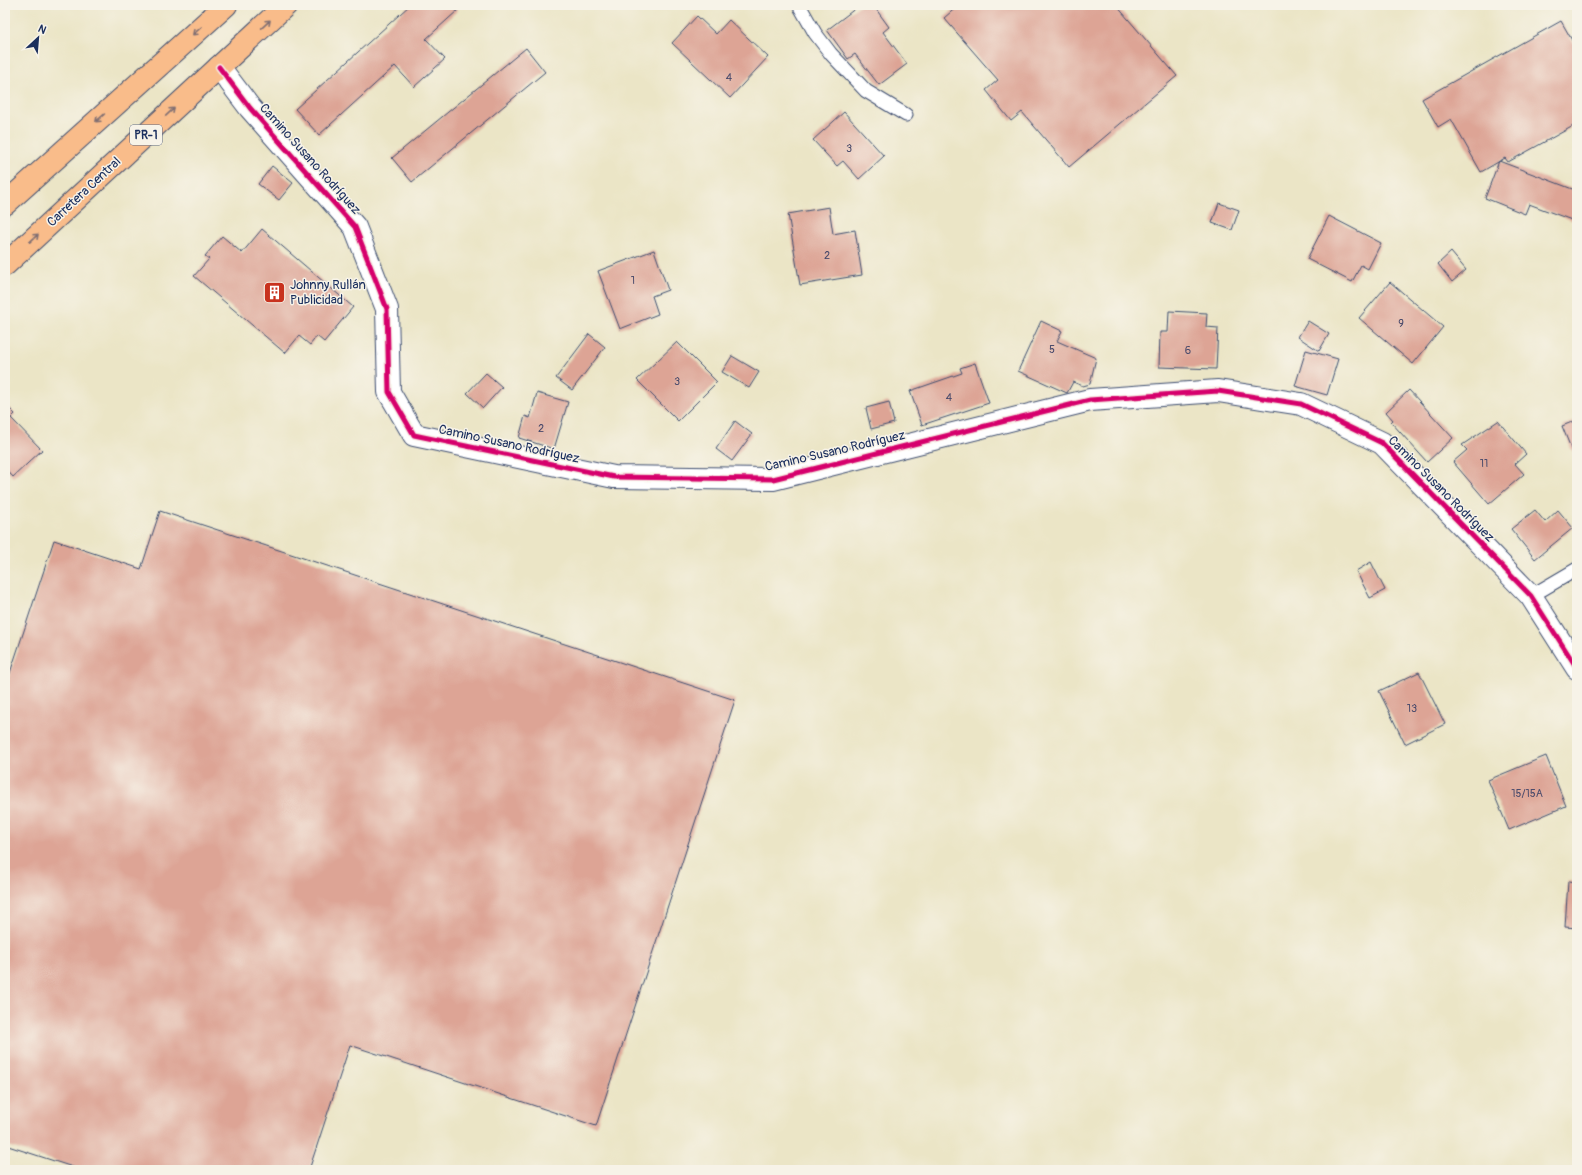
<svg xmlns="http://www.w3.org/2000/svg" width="1582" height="1175" viewBox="0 0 1582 1175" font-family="Pangolin,sans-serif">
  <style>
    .building { fill: #dda495 }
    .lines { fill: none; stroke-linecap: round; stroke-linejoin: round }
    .lane-casing { stroke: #3a4a6e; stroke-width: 15 }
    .street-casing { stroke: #3a4a6e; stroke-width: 24 }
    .highway-casing { stroke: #3a4a6e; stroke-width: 24 }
    .lane { stroke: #fff; stroke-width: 13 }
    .street { stroke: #fff; stroke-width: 22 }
    .highway { stroke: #f9bc8a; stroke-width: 22 }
    .cycleway-casing { stroke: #f7f3e8; stroke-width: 8 }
    .cycleway { stroke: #d6006c; stroke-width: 5 }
    .oneway { stroke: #7f6e72 }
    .labels { text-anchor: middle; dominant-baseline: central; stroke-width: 3; stroke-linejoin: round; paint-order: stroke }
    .number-label { font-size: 11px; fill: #4c4c6c }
    .shield { fill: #f7f3e8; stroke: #5d6a87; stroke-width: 1 }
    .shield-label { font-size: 12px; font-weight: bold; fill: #1b2f5e }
    .street-label { font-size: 13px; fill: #1b2f5e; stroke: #f7f3e8 }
    .poi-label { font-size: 13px; fill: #1b2f5e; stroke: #f7f3e8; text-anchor: start }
  </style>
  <rect width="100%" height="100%" fill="#f7f3e8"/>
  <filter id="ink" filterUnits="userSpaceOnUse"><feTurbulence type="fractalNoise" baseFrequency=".025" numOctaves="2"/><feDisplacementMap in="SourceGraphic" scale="8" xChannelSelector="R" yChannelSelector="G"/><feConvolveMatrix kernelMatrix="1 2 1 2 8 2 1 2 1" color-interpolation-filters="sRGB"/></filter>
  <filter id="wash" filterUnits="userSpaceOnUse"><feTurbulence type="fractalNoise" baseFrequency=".012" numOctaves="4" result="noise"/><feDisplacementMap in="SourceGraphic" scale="16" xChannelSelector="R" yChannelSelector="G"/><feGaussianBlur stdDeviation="0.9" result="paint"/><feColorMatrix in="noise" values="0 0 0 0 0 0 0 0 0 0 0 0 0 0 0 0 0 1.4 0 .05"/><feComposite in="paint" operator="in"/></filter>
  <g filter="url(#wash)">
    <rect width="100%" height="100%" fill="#ebe5c6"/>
    <g id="blocks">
      <g class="building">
        <path d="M 410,5 L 454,5 L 458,10 L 426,39 L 445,59 L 414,87 L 395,66 L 319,135 L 295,109 Z"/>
        <path d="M 860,5 L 873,5 L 889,27 L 883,32 L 907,64 L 879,85 L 855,54 L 848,59 L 827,30 Z"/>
        <path d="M 959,5 L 1116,5 L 1177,76 L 1069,167 L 1022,112 L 1011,121 L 986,90 L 998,80 L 944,18 Z"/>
        <path d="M 697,16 L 716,34 L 729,20 L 768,57 L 730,98 L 672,43 Z"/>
        <path d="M 1561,21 L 1577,49 L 1577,124 L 1508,162 L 1505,158 L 1481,172 L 1451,119 L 1438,127 L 1422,99 Z"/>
        <path d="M 526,48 L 545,72 L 412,182 L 392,158 Z"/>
        <path d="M 844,112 L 884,156 L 859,179 L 843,161 L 837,166 L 813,140 Z"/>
        <path d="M 1499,161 L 1575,190 L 1577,186 L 1577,222 L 1529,204 L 1525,214 L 1485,198 Z"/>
        <path d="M 272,166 L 293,183 L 279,200 L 258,184 Z"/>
        <path d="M 1219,203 L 1239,210 L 1232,230 L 1212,223 Z"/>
        <path d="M 829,207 L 833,234 L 855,230 L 862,275 L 800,285 L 788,214 Z"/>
        <path d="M 1329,216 L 1381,243 L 1368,269 L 1361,265 L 1352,282 L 1307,259 Z"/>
        <path d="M 262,229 L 353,307 L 324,342 L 317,336 L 310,345 L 299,336 L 285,353 L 194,276 L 209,259 L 205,256 L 222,236 L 242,253 Z"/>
        <path d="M 654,250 L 668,290 L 652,296 L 658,314 L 620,329 L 598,271 Z"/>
        <path d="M 1451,252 L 1466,270 L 1452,282 L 1438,264 Z"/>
        <path d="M 1390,282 L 1443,327 L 1413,364 L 1359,318 Z"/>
        <path d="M 1169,311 L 1207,313 L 1206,327 L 1218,328 L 1216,369 L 1159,367 L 1160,332 L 1168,332 Z"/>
        <path d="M 1041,321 L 1062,331 L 1057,341 L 1096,358 L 1090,384 L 1083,386 L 1073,382 L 1067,393 L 1018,371 Z"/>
        <path d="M 1308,321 L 1329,334 L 1319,351 L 1298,337 Z"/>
        <path d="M 589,334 L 605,347 L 572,390 L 556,378 Z"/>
        <path d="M 677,342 L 717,382 L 678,421 L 637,380 Z"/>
        <path d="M 1306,350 L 1338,359 L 1327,395 L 1295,386 Z"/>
        <path d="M 732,356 L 759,372 L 749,388 L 722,372 Z"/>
        <path d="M 975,363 L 989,403 L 922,425 L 910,391 L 962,373 L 960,368 Z"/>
        <path d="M 486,373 L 502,387 L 483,408 L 467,393 Z"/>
        <path d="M 1409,390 L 1453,438 L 1427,462 L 1391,422 L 1393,420 L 1386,412 Z"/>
        <path d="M 537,393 L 568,402 L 554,449 L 519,438 L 525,416 L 530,418 Z"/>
        <path d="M 889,402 L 894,423 L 871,429 L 866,408 Z"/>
        <path d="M 5,404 L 15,414 L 11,418 L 42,450 L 13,477 L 5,468 Z"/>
        <path d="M 1577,420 L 1577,449 L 1572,451 L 1562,426 Z"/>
        <path d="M 735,421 L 752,434 L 732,461 L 716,449 Z"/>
        <path d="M 1498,421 L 1526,454 L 1515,464 L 1524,474 L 1489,504 L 1453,462 L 1467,450 L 1462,445 Z"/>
        <path d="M 1535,510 L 1545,522 L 1558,510 L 1573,528 L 1535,559 L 1511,529 Z"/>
        <path d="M 160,511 L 735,700 L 596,1126 L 350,1045 L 309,1170 L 82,1170 L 5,1145 L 5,688 L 54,540 L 141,569 Z"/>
        <path d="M 1371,562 L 1385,590 L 1370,598 L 1356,571 Z"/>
        <path d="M 1419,672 L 1445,724 L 1405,744 L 1379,691 Z"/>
        <path d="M 1546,756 L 1566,806 L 1509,830 L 1488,780 Z"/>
        <path d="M 1568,881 L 1577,882 L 1577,928 L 1565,927 Z"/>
      </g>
    </g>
  </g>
  <g filter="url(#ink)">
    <use href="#blocks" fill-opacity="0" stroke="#3a4a6e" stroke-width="1"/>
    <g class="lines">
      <defs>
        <g id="lane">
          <path d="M 799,5 L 815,33 L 831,54 L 866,91 L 906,115"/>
          <path d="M 1531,596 L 1577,569"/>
        </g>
        <path id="street" d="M 219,67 L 250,108 L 355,227 L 387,309 L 389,392 L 414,435 L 614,477 L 773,479 L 1090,400 L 1218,391 L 1301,404 L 1382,443 L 1531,596 L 1577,668"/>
        <g id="highway">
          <path d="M 5,204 L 226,5"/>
          <path d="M 5,265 L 286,5"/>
        </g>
      </defs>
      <use href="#lane" class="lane-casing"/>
      <use href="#street" class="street-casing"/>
      <use href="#highway" class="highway-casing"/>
      <use href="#lane" class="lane"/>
      <use href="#street" class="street"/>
      <use href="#highway" class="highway"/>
      <defs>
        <path id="cycleway" d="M 219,67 L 250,108 L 355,227 L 387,309 L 389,392 L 414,435 L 614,477 L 773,479 L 1090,400 L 1218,391 L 1301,404 L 1382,443 L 1531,596 L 1577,668"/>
      </defs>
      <use href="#cycleway" class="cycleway-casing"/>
      <use href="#cycleway" class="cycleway"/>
    </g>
    <defs><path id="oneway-shaft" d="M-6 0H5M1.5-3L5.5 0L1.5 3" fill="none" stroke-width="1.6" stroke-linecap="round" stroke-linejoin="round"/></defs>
    <g class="oneway">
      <use href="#oneway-shaft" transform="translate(266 24) rotate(-43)"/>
      <use href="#oneway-shaft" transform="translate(197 31) rotate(138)"/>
      <use href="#oneway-shaft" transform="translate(170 112) rotate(-43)"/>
      <use href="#oneway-shaft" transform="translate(100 118) rotate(138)"/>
      <use href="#oneway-shaft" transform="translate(34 238) rotate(-43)"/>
    </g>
  </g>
  <defs>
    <symbol id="building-square" viewBox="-11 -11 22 22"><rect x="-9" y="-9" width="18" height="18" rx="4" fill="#c8321e" stroke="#f7f3e8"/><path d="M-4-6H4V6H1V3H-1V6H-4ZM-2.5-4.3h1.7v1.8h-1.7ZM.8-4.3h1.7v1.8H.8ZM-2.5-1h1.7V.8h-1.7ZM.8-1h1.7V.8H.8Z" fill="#fff"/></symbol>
  </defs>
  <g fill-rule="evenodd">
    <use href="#building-square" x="262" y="280" width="25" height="25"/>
  </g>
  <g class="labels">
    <g class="number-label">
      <text x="729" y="77">4</text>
      <text x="849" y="148">3</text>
      <text x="827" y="255">2</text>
      <text x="633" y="280">1</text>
      <text x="1401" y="323">9</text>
      <text x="1052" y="349">5</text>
      <text x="1188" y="350">6</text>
      <text x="677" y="381">3</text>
      <text x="949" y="397">4</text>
      <text x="541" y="428">2</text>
      <text x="1484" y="463">11</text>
      <text x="1412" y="708">13</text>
      <text x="1527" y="793">15/15A</text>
    </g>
    <rect class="shield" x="130" y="125" width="32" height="20" rx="3"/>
    <g class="shield-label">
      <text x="146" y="135">PR-1</text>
    </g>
    <g class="street-label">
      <text transform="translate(310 159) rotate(48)">Camino Susano Rodríguez</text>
      <text transform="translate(84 192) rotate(-43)">Carretera Central</text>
      <text transform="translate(509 444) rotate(12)">Camino Susano Rodríguez</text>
      <text transform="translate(835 451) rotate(-13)">Camino Susano Rodríguez</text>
      <text transform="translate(1441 489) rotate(45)">Camino Susano Rodríguez</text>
    </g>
    <g class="poi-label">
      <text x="290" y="285">Johnny Rullán<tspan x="290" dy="15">Publicidad</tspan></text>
    </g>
  </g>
  <rect width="1582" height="1175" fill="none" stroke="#f7f3e8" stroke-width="20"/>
  <g transform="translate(38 38) rotate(26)" stroke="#f7f3e8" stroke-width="3" paint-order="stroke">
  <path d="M0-3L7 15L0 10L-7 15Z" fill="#1b2f5e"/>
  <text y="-6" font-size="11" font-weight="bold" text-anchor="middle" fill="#1b2f5e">N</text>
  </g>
</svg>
